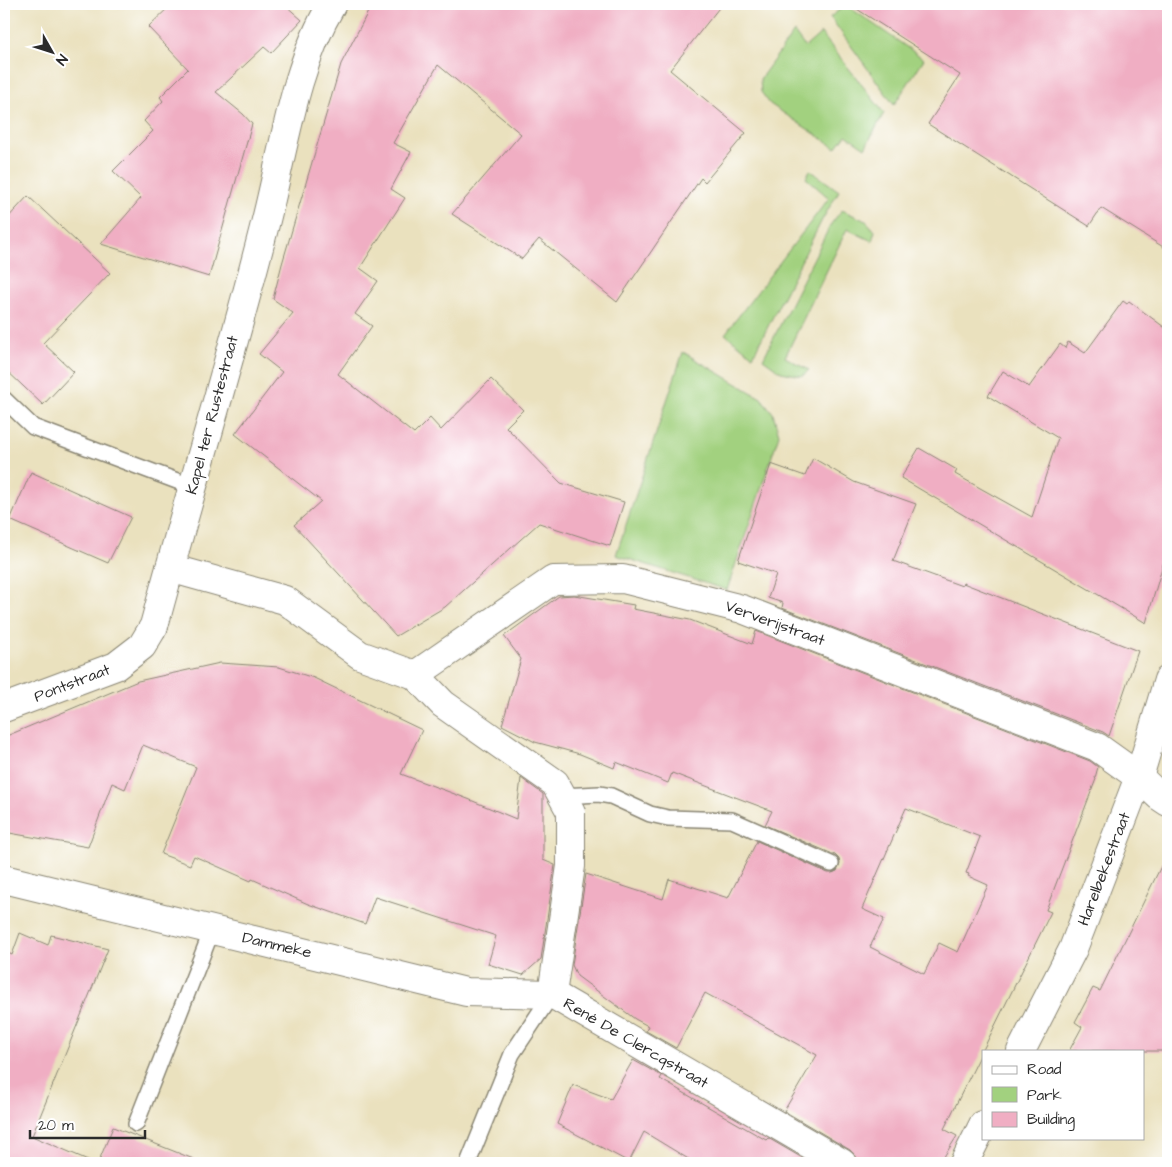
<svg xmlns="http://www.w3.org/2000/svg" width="1172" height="1167" viewBox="0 0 1172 1167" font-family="'Architects Daughter',sans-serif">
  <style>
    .green { fill: #a2d17f; stroke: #667e55 }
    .building { fill: #f0aec3; fill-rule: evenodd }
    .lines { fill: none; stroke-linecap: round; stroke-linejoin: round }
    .service-casing { stroke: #8a8674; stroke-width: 18 }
    .minor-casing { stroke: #8a8674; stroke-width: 30 }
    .tertiary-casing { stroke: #8a8674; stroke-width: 30 }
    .service { stroke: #fff; stroke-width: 15 }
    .minor { stroke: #fff; stroke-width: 28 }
    .tertiary { stroke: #fff; stroke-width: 28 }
    .labels { text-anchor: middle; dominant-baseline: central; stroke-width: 5; stroke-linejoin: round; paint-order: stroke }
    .street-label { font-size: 16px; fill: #2b2b2b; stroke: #fff }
  </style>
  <rect width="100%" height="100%" fill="#fff"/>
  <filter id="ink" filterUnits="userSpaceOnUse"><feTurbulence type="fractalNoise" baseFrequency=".02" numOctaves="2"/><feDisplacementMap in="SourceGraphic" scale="10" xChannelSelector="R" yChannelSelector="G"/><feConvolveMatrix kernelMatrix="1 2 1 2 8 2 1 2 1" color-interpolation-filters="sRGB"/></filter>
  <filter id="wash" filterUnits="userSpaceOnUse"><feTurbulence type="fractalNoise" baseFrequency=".0096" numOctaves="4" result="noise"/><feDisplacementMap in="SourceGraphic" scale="20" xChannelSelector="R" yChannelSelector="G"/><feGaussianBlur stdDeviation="1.12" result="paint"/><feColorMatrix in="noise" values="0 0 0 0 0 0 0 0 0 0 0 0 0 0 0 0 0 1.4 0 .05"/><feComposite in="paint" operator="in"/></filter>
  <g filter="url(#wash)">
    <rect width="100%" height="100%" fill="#eae1be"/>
    <g class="green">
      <path d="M 846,5 L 924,59 L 894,105 L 830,17 Z"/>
      <path d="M 794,32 L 805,47 L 821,33 L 884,113 L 865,148 L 846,135 L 836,148 L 770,104 L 761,92 L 760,79 Z"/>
      <path d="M 810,170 L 839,191 L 822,220 L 753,356 L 725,334 L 829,198 L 806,178 Z"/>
      <path d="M 842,210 L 866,221 L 875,231 L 872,241 L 847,229 L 785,357 L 809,370 L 802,376 L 781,372 L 763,359 L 831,224 Z"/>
      <path d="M 683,352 L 761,398 L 773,413 L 779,435 L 727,590 L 616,555 Z"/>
    </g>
    <g id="blocks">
      <g class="building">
        <path d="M 172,4 L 284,4 L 302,20 L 271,53 L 264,47 L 216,92 L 243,114 L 252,124 L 209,277 L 101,244 L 141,198 L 113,171 L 153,131 L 144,121 L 163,101 L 160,97 L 188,69 L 148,27 Z"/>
        <path d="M 372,4 L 722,4 L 670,70 L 746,133 L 705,182 L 701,178 L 617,302 L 539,239 L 522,259 L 452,214 L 521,134 L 438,65 L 393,143 L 411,152 L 391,189 L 405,198 L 360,268 L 378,281 L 355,314 L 372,326 L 338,374 L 414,434 L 430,418 L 441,430 L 491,379 L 523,410 L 506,427 L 561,483 L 624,502 L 610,546 L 539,523 L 445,607 L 396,636 L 294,525 L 321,501 L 235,434 L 282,372 L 259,354 L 293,313 L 273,299 L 282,264 L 341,64 Z"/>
        <path d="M 849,4 L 1168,4 L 1168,250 L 1101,208 L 1089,226 L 928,124 L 960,75 Z"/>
        <path d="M 28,196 L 110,273 L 43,343 L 74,372 L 43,405 L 4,368 L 4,222 Z"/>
        <path d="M 1123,301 L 1127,304 L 1129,301 L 1168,330 L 1168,547 L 1146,623 L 901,478 L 919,448 L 957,470 L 955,474 L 1032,517 L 1058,438 L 988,396 L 1003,371 L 1029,387 L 1060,344 L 1065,348 L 1068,342 L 1085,353 Z"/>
        <path d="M 813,458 L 854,482 L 916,504 L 893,561 L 962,586 L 963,583 L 1138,651 L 1109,736 L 1103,732 L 782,608 L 783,603 L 768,598 L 776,574 L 738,561 L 771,464 L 805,476 Z"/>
        <path d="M 31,472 L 131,517 L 108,563 L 10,520 Z"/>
        <path d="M 574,595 L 634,605 L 633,609 L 690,620 L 752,644 L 756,631 L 1090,761 L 1098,767 L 1095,778 L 1096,779 L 1046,910 L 1051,912 L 944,1129 L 957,1136 L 940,1163 L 858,1163 L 856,1156 L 850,1150 L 784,1111 L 817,1055 L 705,993 L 676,1048 L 646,1031 L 648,1026 L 635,1019 L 577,976 L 572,965 L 586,874 L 663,899 L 669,879 L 728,898 L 757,841 L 828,873 L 832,873 L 837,871 L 840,864 L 839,859 L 835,855 L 765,825 L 772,811 L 672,773 L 668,783 L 616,762 L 614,768 L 580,754 L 535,742 L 502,725 L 521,659 L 504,636 L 559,596 ZM 906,808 L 980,837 L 966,873 L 969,874 L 968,876 L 988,885 L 958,952 L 939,943 L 924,974 L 870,947 L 884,919 L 862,909 Z"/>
        <path d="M 220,663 L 279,667 L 314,678 L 422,730 L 401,774 L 468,799 L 516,819 L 521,778 L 543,794 L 543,860 L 555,865 L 541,959 L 523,975 L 488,964 L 496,936 L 375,897 L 365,924 L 308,904 L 252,879 L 251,881 L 194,856 L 190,865 L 161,854 L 196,767 L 143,745 L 125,789 L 112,783 L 88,847 L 4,832 L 4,737 L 138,681 Z"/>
        <path d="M 1168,852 L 1168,1051 L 1069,1051 L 1082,1027 L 1075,1022 L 1093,988 L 1100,991 Z"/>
        <path d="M 20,933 L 48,945 L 51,935 L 108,949 L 32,1136 L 95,1163 L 4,1163 L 4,951 L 12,955 Z"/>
        <path d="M 633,1060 L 662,1076 L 660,1079 L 766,1140 L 768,1138 L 811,1163 L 695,1163 L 644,1132 L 629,1162 L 557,1124 L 573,1085 L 611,1099 Z"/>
        <path d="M 113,1127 L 201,1162 L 200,1163 L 98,1163 Z"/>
      </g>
    </g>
  </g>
  <g filter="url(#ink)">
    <use href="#blocks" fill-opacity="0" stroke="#8a8674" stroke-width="1"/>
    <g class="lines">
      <defs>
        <g id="service">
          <path d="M 4,399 L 33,427 L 193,487"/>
          <path d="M 562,796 L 599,794 L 611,796 L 650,814 L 668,818 L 732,820 L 831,864"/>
          <path d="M 136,1124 L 212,930"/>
          <path d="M 468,1163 L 512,1054 L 552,994"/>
        </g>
        <g id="minor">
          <path d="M 170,568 L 285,600 L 360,655 L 415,675 L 443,704 L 555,783 L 571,812 L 571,866 L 552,994"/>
          <path d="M 415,675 L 553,580 L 623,579 L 742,609 L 1097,747 L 1139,777 L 1159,796 L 1168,802"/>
          <path d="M 4,708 L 116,666 L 142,646 L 154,626 C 190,492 231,359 265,224 C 284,151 293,70 332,4"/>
          <path d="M 4,879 L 466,992 L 552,994 L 842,1163"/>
        </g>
        <g id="tertiary">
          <path d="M 1021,1051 L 1073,949 L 1139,777 L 1168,680"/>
          <path d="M 964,1163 L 983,1125"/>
        </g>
      </defs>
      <use href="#service" class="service-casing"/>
      <use href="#minor" class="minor-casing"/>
      <use href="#tertiary" class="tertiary-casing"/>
      <use href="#service" class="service"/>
      <use href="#minor" class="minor"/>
      <use href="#tertiary" class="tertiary"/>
    </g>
  </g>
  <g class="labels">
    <g class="street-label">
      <text transform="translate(212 415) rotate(-75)">Kapel ter Rustestraat</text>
      <text transform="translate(775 623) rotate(20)">Ververijstraat</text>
      <text transform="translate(72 683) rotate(-21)">Pontstraat</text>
      <text transform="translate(1104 869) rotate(-69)">Harelbekestraat</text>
      <text transform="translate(277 945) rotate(13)">Dammeke</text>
      <text transform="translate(636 1043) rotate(30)">René De Clercqstraat</text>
    </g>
  </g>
  <rect width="1172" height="1167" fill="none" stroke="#fff" stroke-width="20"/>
  <rect x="982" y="1050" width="162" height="90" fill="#ffffff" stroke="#aaaaaa"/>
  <rect x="992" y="1066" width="25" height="8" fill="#ffffff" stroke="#aaaaaa"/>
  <text x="1027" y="1074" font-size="15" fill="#2b2b2b">Road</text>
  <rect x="992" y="1087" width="25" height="15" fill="#a2d17f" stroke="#aaaaaa"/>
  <text x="1027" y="1100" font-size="15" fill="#2b2b2b">Park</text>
  <rect x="992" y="1112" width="25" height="15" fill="#f0aec3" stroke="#aaaaaa"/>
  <text x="1027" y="1124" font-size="15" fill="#2b2b2b">Building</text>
  <g transform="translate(52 52) rotate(129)" stroke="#ffffff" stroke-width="4" paint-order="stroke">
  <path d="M0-4L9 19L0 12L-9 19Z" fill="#2b2b2b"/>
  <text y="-8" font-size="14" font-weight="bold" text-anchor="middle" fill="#2b2b2b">N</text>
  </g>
  <path d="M30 1130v8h115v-8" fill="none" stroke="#2b2b2b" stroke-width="2.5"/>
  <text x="38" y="1130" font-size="15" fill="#2b2b2b" stroke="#ffffff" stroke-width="4" paint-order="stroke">20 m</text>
</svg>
